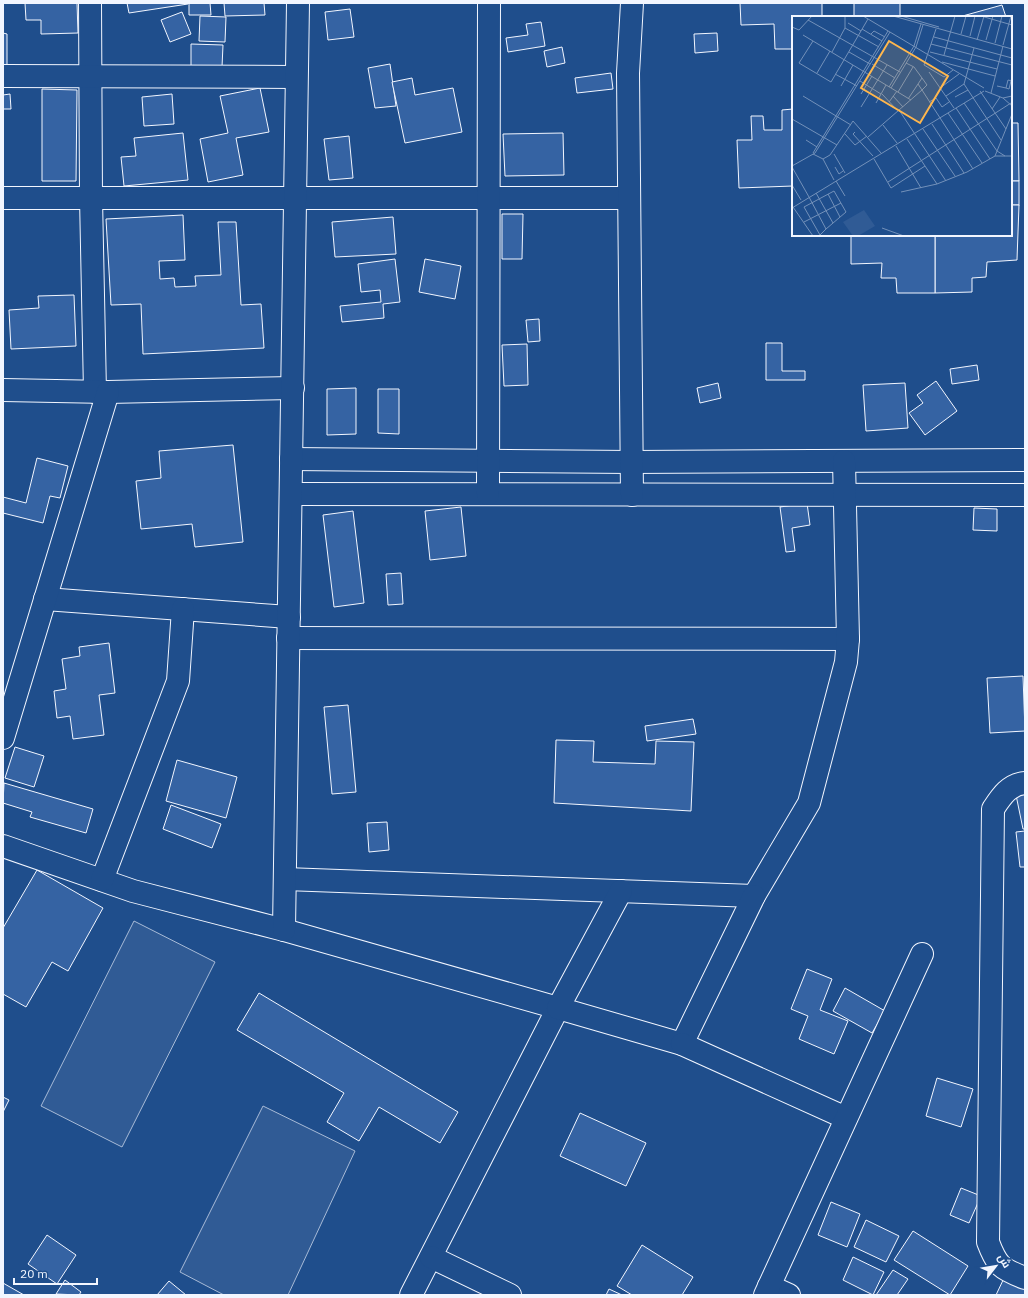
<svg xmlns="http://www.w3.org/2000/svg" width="1028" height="1298" viewBox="0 0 1028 1298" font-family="'IBM Plex Sans',Cairo,sans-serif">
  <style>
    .built { fill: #305b95; stroke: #a8bbd7 }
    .building { fill: #3563a3; stroke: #f2f6ff }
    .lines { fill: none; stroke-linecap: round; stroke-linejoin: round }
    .minor-casing { stroke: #f2f6ff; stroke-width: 24 }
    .minor { stroke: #1f4e8c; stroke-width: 22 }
    .inset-road { fill: none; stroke: #7391ba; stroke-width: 1 }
    .view { fill: #ffb74d; fill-opacity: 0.15; stroke: #ffb74d; stroke-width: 2 }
    .inset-edge { fill: none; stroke: #f2f6ff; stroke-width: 2 }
  </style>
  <rect width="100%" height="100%" fill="#1f4e8c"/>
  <g class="built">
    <path d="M 134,921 L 215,962 L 122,1147 L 41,1106 Z"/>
    <path d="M 263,1106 L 355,1151 L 288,1295 L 224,1295 L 180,1272 Z"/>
  </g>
  <g class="building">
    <path d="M 25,3 L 77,3 L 78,33 L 41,34 L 41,20 L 26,20 Z"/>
    <path d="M 127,3 L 187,3 L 188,4 L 129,13 Z"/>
    <path d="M 189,3 L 210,3 L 211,15 L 189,15 Z"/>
    <path d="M 224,3 L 264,3 L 265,15 L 225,16 Z"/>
    <path d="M 740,3 L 822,3 L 822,17 L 793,17 L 793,49 L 775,49 L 774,24 L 741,25 Z"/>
    <rect x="854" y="3" width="46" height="14"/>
    <path d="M 1002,5 L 1006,17 L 959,17 Z"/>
    <path d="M 350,9 L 354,37 L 328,40 L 325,12 Z"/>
    <path d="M 182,12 L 191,34 L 170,42 L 161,20 Z"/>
    <path d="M 200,16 L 226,17 L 225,42 L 199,41 Z"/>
    <path d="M 541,22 L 545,46 L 508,52 L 506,38 L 528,35 L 526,24 Z"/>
    <path d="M 3,33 L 7,34 L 7,68 L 3,68 Z"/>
    <path d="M 717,33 L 718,51 L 695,53 L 694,34 Z"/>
    <path d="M 191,44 L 223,45 L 222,67 L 191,66 Z"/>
    <path d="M 562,47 L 565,63 L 547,67 L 544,51 Z"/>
    <path d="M 390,64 L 396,106 L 375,108 L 368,68 Z"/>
    <path d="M 611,73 L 613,89 L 577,93 L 575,78 Z"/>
    <path d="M 412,78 L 415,95 L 453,88 L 462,132 L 405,143 L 392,82 Z"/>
    <path d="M 260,88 L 269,132 L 236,138 L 243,175 L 208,182 L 200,139 L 228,133 L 220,96 Z"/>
    <path d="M 42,89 L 77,90 L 76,181 L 42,181 Z"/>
    <path d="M 10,94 L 11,109 L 3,109 L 3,95 Z"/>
    <path d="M 172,94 L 174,124 L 144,126 L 142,97 Z"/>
    <path d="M 793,109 L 793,186 L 739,188 L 737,140 L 752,140 L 751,116 L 763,116 L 764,130 L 782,130 L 782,110 Z"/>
    <path d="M 1011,123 L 1018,123 L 1019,181 L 1011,181 Z"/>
    <path d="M 183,133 L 188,180 L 124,186 L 121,157 L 136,156 L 134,138 Z"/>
    <path d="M 563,133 L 564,175 L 505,176 L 503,134 Z"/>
    <path d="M 349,136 L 353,178 L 329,180 L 324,139 Z"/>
    <rect x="1011" y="181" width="8" height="24"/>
    <path d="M 1011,205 L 1019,205 L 1017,260 L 987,262 L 986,277 L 972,278 L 972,292 L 935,293 L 935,235 L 1011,235 Z"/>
    <path d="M 502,214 L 523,214 L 522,259 L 502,259 Z"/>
    <path d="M 183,215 L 185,260 L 159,261 L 160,279 L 174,278 L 175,287 L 196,286 L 195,276 L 221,275 L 218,222 L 236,222 L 241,305 L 261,304 L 264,348 L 143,354 L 141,304 L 111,305 L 106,219 Z"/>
    <path d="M 393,217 L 396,254 L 335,257 L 332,222 Z"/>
    <path d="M 851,235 L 935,235 L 935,293 L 897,293 L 896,278 L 881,278 L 882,263 L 851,264 Z"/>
    <path d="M 395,259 L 400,302 L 383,304 L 384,318 L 342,322 L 340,306 L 381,302 L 380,290 L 361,292 L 358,264 Z"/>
    <path d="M 425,259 L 461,266 L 455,299 L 419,292 Z"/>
    <path d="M 74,295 L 76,346 L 11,349 L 9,310 L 39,308 L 38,296 Z"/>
    <path d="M 539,319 L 540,341 L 528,342 L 526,320 Z"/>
    <path d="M 766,343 L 782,343 L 782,371 L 805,371 L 805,380 L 766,380 Z"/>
    <path d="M 527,344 L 528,385 L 504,386 L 502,345 Z"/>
    <path d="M 977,365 L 979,380 L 952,384 L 950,369 Z"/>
    <path d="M 936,381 L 957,411 L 925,435 L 909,413 L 923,403 L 917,395 Z"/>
    <path d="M 718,383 L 721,398 L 700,403 L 697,388 Z"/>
    <path d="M 905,383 L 908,428 L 866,431 L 863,385 Z"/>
    <path d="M 356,388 L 356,434 L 327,435 L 327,389 Z"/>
    <path d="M 378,389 L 399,389 L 399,434 L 378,433 Z"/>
    <path d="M 233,445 L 243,542 L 195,547 L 192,524 L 141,529 L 136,481 L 161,478 L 159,451 Z"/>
    <path d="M 37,458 L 68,466 L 60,498 L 50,496 L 43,523 L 3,513 L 3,497 L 26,503 Z"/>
    <path d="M 807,503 L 810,525 L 792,528 L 795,551 L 786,552 L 780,507 Z"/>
    <path d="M 461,507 L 466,556 L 430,560 L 425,511 Z"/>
    <path d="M 974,508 L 997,509 L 997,531 L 973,530 Z"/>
    <path d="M 353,511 L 364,603 L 334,607 L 323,515 Z"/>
    <path d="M 401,573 L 403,604 L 388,605 L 386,574 Z"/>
    <path d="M 109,643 L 115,693 L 99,695 L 104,735 L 73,739 L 70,716 L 57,718 L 54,691 L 66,689 L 62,659 L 80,656 L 79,647 Z"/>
    <path d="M 1023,676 L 1025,731 L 990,733 L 987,678 Z"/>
    <path d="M 348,705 L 356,792 L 332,794 L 324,707 Z"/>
    <path d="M 693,719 L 696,734 L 647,741 L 645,726 Z"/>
    <path d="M 556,740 L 594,741 L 593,762 L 655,764 L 656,741 L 694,742 L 691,811 L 554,803 Z"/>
    <path d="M 15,747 L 44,756 L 34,787 L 5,778 Z"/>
    <path d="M 177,760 L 237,777 L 226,818 L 166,801 Z"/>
    <path d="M 4,783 L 93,809 L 86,833 L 30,817 L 32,812 L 3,803 Z"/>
    <path d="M 1025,793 L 1025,829 L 1023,829 L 1016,795 Z"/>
    <path d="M 171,805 L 221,824 L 212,848 L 163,829 Z"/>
    <path d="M 387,822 L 389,850 L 369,852 L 367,823 Z"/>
    <path d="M 1025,831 L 1025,867 L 1020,867 L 1016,832 Z"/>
    <path d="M 37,870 L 103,908 L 68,971 L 52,962 L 26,1007 L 3,994 L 3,928 Z"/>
    <path d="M 807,969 L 832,979 L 820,1010 L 848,1021 L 834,1054 L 799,1039 L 808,1016 L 791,1009 Z"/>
    <path d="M 845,988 L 885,1011 L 872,1033 L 833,1011 Z"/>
    <path d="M 259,993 L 458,1112 L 440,1143 L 379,1107 L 359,1141 L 327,1122 L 344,1093 L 237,1030 Z"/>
    <path d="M 937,1078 L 973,1089 L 961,1127 L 926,1116 Z"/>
    <path d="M 3,1097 L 9,1100 L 3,1112 Z"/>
    <path d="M 580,1113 L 646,1143 L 626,1186 L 560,1156 Z"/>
    <path d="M 961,1188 L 981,1196 L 969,1223 L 950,1215 Z"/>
    <path d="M 831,1202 L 860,1214 L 847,1247 L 818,1235 Z"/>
    <path d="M 866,1220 L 899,1236 L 886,1262 L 854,1247 Z"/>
    <path d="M 913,1231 L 968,1266 L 950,1295 L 894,1260 Z"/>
    <path d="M 47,1235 L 76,1255 L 57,1284 L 28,1264 Z"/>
    <path d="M 642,1245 L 693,1277 L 682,1295 L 632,1295 L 617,1286 Z"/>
    <path d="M 853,1257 L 884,1272 L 873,1295 L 843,1280 Z"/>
    <path d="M 893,1270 L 908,1279 L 897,1295 L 876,1295 Z"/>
    <path d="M 1005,1276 L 1025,1286 L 1025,1295 L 996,1295 Z"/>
    <path d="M 65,1280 L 81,1292 L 79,1295 L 56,1294 Z"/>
    <path d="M 169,1281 L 186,1295 L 157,1295 Z"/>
    <path d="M 3,1283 L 24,1295 L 3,1295 Z"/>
    <path d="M 609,1289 L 622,1295 L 606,1295 Z"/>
  </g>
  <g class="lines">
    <defs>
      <g id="minor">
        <path d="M 90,3 L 91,198 L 95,392"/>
        <path d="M 3,76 L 296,77"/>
        <path d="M 3,198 L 629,198"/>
        <path d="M 3,390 L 108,392 L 293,388"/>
        <path d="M 291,459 L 631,462 L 1025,460"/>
        <path d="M 291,494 L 1025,495"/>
        <path d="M 488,494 L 489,3"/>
        <path d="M 632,495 L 628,73 L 632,3"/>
        <path d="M 45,599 L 289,617"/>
        <path d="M 288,638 L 848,639"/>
        <path d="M 3,738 L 108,392"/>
        <path d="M 1025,783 C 1009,784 1001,797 993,809 L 988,1242 C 997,1266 1001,1269 1025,1278"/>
        <path d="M 3,846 L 133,891 L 284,930 L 558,1008 L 411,1295"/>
        <path d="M 285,879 L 754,896 L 809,803 L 846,662 L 848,639 L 844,461"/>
        <path d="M 102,880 L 178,681 L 183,609"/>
        <path d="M 621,891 L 558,1008 L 682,1044 L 754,896"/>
        <path d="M 284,930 L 298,3"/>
        <path d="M 682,1044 L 846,1118"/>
        <path d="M 431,1257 L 510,1295"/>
        <path d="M 769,1286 L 789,1295"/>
        <path d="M 765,1295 L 922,954"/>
      </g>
    </defs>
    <use href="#minor" class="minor-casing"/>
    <use href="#minor" class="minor"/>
  </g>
  <g transform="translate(792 16)">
    <rect width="220" height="220" fill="#1f4e8c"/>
    <path d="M 72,194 L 83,210 L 66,220 L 61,220 L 51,206 Z" fill="#305b95"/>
    <path class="inset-road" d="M 71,0 L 192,72M 101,0 L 220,33M 109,0 L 147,11M 189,0 L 220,9M 16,4 L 108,56M 56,7 L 69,15M 0,11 L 7,14 L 20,0M 53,12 L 87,31M 70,13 L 90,25M 79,18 L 82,15 L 93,21M 169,18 L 174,0M 11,19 L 119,84M 178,20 L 183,0M 142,21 L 220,42M 185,24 L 192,0M 194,24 L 201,0M 21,25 L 7,47 L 39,66 L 76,3M 203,27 L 210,0M 139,28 L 144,13M 211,29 L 219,0M 40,36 L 53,12 L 53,0M 57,36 L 78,48M 138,36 L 205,53M 152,39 L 163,0M 150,46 L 203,60M 114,47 L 122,51 L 130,62 L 116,83M 80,48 L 103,62M 161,54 L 152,61 L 132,49 L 139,28 L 220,49M 137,56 L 162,92M 25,57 L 38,35M 43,58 L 65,70M 68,65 L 89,78M 126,68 L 130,74 L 135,69 L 130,62M 172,68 L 209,124M 49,70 L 61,49M 205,70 L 214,72 L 216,64 L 220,65M 97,71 L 122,30 L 129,8M 99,72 L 124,31 L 131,9M 148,72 L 167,58M 214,72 L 217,73 L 220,61M 188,75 L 214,113M 193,75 L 211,82 L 220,80M 106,76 L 121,51M 199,77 L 211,30M 69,78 L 80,60M 90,78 L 105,94M 11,80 L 59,109M 101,80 L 111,91M 154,80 L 172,68 L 182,32M 163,81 L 176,74M 211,82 L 220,90M 97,86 L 105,75M 137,86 L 144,82 L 150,91 L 157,86M 84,87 L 94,69M 172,87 L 205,135 L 213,140 L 220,140M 69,91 L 95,49M 164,92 L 198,143M 200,93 L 208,81M 107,94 L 154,165M 156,97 L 190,147M 0,103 L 45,129M 140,108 L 172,157M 91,109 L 105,127M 131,113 L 163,160M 63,116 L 61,118 L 81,140M 53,118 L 63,129 L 75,120M 76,121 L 130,74 L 181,153M 115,123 L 145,168M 14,124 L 25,131M 104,130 L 129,172M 21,137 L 96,15M 21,138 L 31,143 L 38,139 L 61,105 L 89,137M 42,138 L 53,157M 203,140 L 220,98M 31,143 L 42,164M 82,143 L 99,172 L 133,150M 0,150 L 23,137 L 98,16M 0,151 L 17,181M 43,151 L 47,158 L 51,155M 44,165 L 53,180M 96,166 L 219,87M 0,169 L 9,184M 109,176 L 145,168 L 175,156 L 203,140 L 213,140M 24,177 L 41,207M 36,178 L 48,201M 17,181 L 34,213M 1,191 L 21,220M 0,192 L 192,75M 12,206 L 49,187M 90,212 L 112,220M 27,220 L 34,213 L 54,196 L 42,175 L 12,191 L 28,219"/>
    <path class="view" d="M 97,25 L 156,60 L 128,107 L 69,72 Z"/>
    <rect width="220" height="220" class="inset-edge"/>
  </g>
  <rect width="1028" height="1298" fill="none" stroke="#f2f6ff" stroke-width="8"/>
  <g transform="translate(996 1266) rotate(59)" stroke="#1f4e8c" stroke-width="3" paint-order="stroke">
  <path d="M0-3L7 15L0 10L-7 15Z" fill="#f2f6ff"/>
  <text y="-6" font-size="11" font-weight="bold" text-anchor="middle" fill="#f2f6ff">ش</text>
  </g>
  <path d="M14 1278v6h83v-6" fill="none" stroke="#f2f6ff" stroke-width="2"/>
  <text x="20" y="1278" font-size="12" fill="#f2f6ff" stroke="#1f4e8c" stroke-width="3" paint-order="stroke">20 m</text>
</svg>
